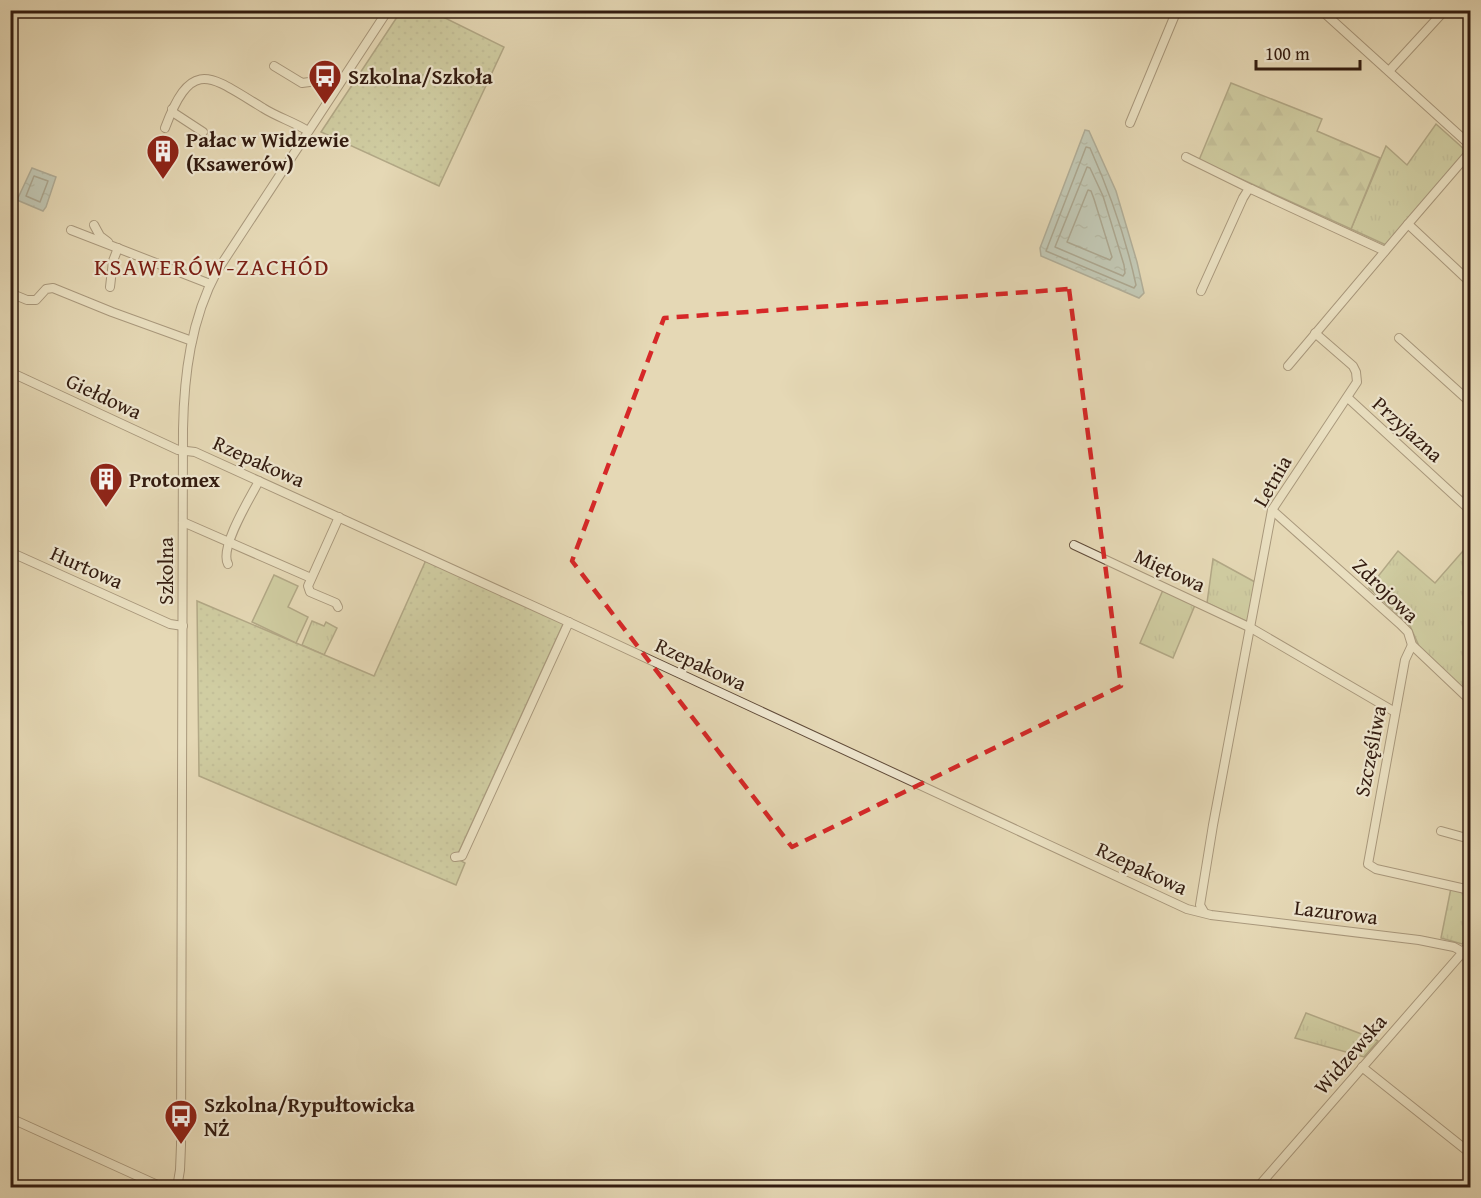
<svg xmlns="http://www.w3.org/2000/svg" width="1481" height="1198" viewBox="0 0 1481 1198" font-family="'Gentium Book Plus',serif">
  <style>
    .grass { fill: url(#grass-tufts); stroke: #746d4e; stroke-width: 1.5 }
    .forest { fill: url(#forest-firs); stroke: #746d4e; stroke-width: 1.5 }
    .garden { fill: url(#garden-dots); stroke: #746d4e; stroke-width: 1.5 }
    .pitch { fill: #b5be8d; stroke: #746d4e; stroke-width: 1.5 }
    .water { fill: url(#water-ripples); stroke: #717975; stroke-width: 1.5 }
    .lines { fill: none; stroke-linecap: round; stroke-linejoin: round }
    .shore { stroke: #666a64; stroke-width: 1.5 }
    .minor-casing { stroke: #604b39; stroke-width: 10 }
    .minor { stroke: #eee6cf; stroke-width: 8 }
    .marked { fill: none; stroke: #d62828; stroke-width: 4.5; stroke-dasharray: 12 8; stroke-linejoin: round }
    .labels { text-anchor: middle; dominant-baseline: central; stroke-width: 4.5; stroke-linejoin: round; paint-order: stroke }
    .poi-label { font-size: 21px; font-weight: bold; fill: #331c10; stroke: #eee6cf; text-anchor: start }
    .street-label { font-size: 21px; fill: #331c10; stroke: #eee6cf }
    .quarter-label { font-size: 24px; letter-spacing: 1.5px; fill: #7a1f14; stroke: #eee6cf }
  </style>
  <defs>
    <pattern id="grass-tufts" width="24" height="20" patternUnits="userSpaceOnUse" patternTransform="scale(1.5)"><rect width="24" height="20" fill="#b5be8d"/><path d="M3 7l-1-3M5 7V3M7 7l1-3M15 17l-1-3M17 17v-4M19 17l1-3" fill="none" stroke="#9ca379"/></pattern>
    <pattern id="forest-firs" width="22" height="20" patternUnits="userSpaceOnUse" patternTransform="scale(1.5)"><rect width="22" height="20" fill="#b5be8d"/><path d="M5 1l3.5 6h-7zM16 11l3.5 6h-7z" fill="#9ca379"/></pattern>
    <pattern id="garden-dots" width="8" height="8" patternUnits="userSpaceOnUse" patternTransform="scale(1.5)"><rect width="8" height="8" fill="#b5be8d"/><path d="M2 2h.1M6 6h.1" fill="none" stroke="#9ca379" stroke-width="1.8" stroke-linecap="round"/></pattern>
    <pattern id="water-ripples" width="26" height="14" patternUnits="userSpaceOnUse" patternTransform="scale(1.5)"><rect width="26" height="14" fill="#9ab7b8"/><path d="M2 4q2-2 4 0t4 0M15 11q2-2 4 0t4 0" fill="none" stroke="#7e9494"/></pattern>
  </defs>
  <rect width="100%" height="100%" fill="#e5d8b5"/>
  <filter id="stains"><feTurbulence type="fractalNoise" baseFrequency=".00333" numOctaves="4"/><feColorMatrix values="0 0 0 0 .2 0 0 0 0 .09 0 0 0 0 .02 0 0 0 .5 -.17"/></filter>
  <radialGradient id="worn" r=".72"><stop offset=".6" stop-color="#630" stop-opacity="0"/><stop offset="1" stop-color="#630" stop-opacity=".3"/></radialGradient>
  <g class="grass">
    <path d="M 1436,124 L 1465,150 L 1466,153 L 1386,245 L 1351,229 L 1386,146 L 1407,165 Z"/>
    <path d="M 1470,543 L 1470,697 L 1419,646 L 1410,626 L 1369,588 L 1398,551 L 1435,583 Z"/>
    <path d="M 1213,559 L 1255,582 L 1248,622 L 1207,603 Z"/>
    <path d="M 1163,590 L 1195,605 L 1173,658 L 1140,643 Z"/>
    <path d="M 312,621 L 324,626 L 326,622 L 337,628 L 324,655 L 302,645 Z"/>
    <path d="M 1451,888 L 1470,893 L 1470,934 L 1462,944 L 1441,938 Z"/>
    <path d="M 1306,1013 L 1372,1038 L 1378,1041 L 1364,1057 L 1295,1038 Z"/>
  </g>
  <path class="forest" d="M 1231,83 L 1322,119 L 1317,131 L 1380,158 L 1351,229 L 1199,160 Z"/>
  <g class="garden">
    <path d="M 401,11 L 431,11 L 504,47 L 439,186 L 321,132 Z"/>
    <path d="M 426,560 L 564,622 L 456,858 L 465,863 L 456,885 L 199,776 L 197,601 L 374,676 Z"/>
  </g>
  <path class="pitch" d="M 274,575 L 298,586 L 288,607 L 308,617 L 296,643 L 252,622 Z"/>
  <g class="water">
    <path d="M 1085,130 L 1089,131 L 1116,191 L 1137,262 L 1144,293 L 1139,298 L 1041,256 L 1040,248 Z"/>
    <path d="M 32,168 L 56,177 L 46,207 L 43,211 L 17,200 Z"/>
  </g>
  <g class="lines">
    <g class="shore">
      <path d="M 1086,147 L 1090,148 C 1110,193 1126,238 1136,285 L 1134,288 L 1046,251 Z"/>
      <path d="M 1087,167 L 1090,168 L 1103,196 L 1124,265 L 1125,273 L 1123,276 L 1055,247 Z"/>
      <path d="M 34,176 L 48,181 L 40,202 L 26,196 Z"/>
      <path d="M 1088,190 L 1091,191 L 1094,199 L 1112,257 L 1110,260 L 1067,242 Z"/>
    </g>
    <defs>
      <g id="minor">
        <path d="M 1321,10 L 1470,145"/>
        <path d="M 274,66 L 302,83 L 317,81 L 339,84"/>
        <path d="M 1389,71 L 1445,10"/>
        <path d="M 172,109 L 174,113 L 203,132"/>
        <path d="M 1130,123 L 1177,10"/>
        <path d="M 165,128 C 192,56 210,76 263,108 C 277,117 294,122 308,131"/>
        <path d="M 1186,157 L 1251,189"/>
        <path d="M 1408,224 L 1470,282"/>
        <path d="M 94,225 L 100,236 L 108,242"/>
        <path d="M 71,230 L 210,284"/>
        <path d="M 110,287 L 113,261 L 118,248"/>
        <path d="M 1201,291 L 1243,198 L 1248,190 L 1251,189 L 1385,251"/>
        <path d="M 10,293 L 27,300 L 36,300 L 46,289 L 53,288 L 112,312 L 192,341"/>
        <path d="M 1399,338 L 1470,402"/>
        <path d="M 1288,366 L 1408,224 L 1470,152"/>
        <path d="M 10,372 L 178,450 L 195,452 L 562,619 L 1187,909 L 1211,915 L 1419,940 L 1454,947 L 1463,952"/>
        <path d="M 1348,398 L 1470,510"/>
        <path d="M 1272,510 L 1400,624 L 1408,632 L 1412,645 L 1470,700"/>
        <path d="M 183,522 L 311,578"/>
        <path d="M 1074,545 L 1251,628 L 1395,712"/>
        <path d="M 10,552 L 170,624 L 183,626"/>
        <path d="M 228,564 C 219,548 250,498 259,481"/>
        <path d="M 338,607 L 336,603 L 310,592 L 308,586 L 339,517"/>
        <path d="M 1412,645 L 1405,660 L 1368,864 L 1376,869 L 1470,890"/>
        <path d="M 1441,831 L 1470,839"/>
        <path d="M 455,857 L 462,856 L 569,622"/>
        <path d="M 1204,912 L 1200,905 L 1213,825 L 1272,510 L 1357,382 L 1356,372 L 1353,366 L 1315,333"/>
        <path d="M 1362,1067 L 1470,1153"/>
        <path d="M 10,1118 L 164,1188"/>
        <path d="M 177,1188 L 180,1170 L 181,1145 L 183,429 C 184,375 191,319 217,271 L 388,10"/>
        <path d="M 1257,1188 L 1470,944"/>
      </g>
    </defs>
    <use href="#minor" class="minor-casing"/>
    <use href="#minor" class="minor"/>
  </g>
  <path d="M0 0H1481V1198H0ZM 1069,289 L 1121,686 L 792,847 L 572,561 L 664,318 Z" fill="#e5d8b5" fill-opacity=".55" fill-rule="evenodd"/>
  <path class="marked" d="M 1069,289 L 1121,686 L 792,847 L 572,561 L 664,318 Z"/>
  <defs>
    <symbol id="bus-pin" viewBox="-11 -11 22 30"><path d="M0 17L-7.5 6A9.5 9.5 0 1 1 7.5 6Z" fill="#8f2418" stroke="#eee6cf"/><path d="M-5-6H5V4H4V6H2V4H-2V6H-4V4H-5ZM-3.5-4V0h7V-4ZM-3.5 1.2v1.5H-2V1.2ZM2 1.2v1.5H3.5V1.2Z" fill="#fff"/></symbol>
    <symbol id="building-pin" viewBox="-11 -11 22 30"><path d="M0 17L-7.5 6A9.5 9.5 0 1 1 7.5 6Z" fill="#8f2418" stroke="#eee6cf"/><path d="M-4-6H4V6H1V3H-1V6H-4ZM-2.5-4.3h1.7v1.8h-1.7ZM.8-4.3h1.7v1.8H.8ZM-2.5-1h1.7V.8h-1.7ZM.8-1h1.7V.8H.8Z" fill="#fff"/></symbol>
  </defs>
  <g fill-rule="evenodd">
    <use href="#bus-pin" x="306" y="57" width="38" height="52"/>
    <use href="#building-pin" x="144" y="132" width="38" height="52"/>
    <use href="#building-pin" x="87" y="460" width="38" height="52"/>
    <use href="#bus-pin" x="162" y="1097" width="38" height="52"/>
  </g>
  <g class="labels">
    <g class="poi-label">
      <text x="348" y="76">Szkolna/Szkoła</text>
      <text x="186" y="139">Pałac w Widzewie<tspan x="186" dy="24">(Ksawerów)</tspan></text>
      <text x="129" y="479">Protomex</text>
      <text x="204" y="1104">Szkolna/Rypułtowicka<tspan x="204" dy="24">NŻ</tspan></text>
    </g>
    <g class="street-label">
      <text transform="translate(104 396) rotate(25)">Giełdowa</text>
      <text transform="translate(1408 429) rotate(42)">Przyjazna</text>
      <text transform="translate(259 461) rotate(24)">Rzepakowa</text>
      <text transform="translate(1272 481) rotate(-60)">Letnia</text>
      <text transform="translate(87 567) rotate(24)">Hurtowa</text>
      <text transform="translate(1170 570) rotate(25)">Miętowa</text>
      <text transform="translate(165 571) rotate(-90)">Szkolna</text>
      <text transform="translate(1386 590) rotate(44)">Zdrojowa</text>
      <text transform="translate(701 664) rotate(25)">Rzepakowa</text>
      <text transform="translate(1370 751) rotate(-79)">Szczęśliwa</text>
      <text transform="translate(1142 868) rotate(25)">Rzepakowa</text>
      <text transform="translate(1336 912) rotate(7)">Lazurowa</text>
      <text transform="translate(1350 1054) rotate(-49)">Widzewska</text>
    </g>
    <g class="quarter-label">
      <text x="212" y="266">KSAWERÓW-ZACHÓD</text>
    </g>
  </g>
  <rect width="1481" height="1198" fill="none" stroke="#e5d8b5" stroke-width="36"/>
  <rect x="12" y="12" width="1457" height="1174" fill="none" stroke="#331c10" stroke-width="3"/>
  <rect x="18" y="18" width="1445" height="1162" fill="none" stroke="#331c10" stroke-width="1.5"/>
  <path d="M1256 60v9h104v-9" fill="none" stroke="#331c10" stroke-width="3"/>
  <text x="1265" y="60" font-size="18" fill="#331c10" stroke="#eee6cf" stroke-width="4.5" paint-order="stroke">100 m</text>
  <rect width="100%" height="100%" filter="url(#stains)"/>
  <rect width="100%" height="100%" fill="url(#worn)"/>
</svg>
